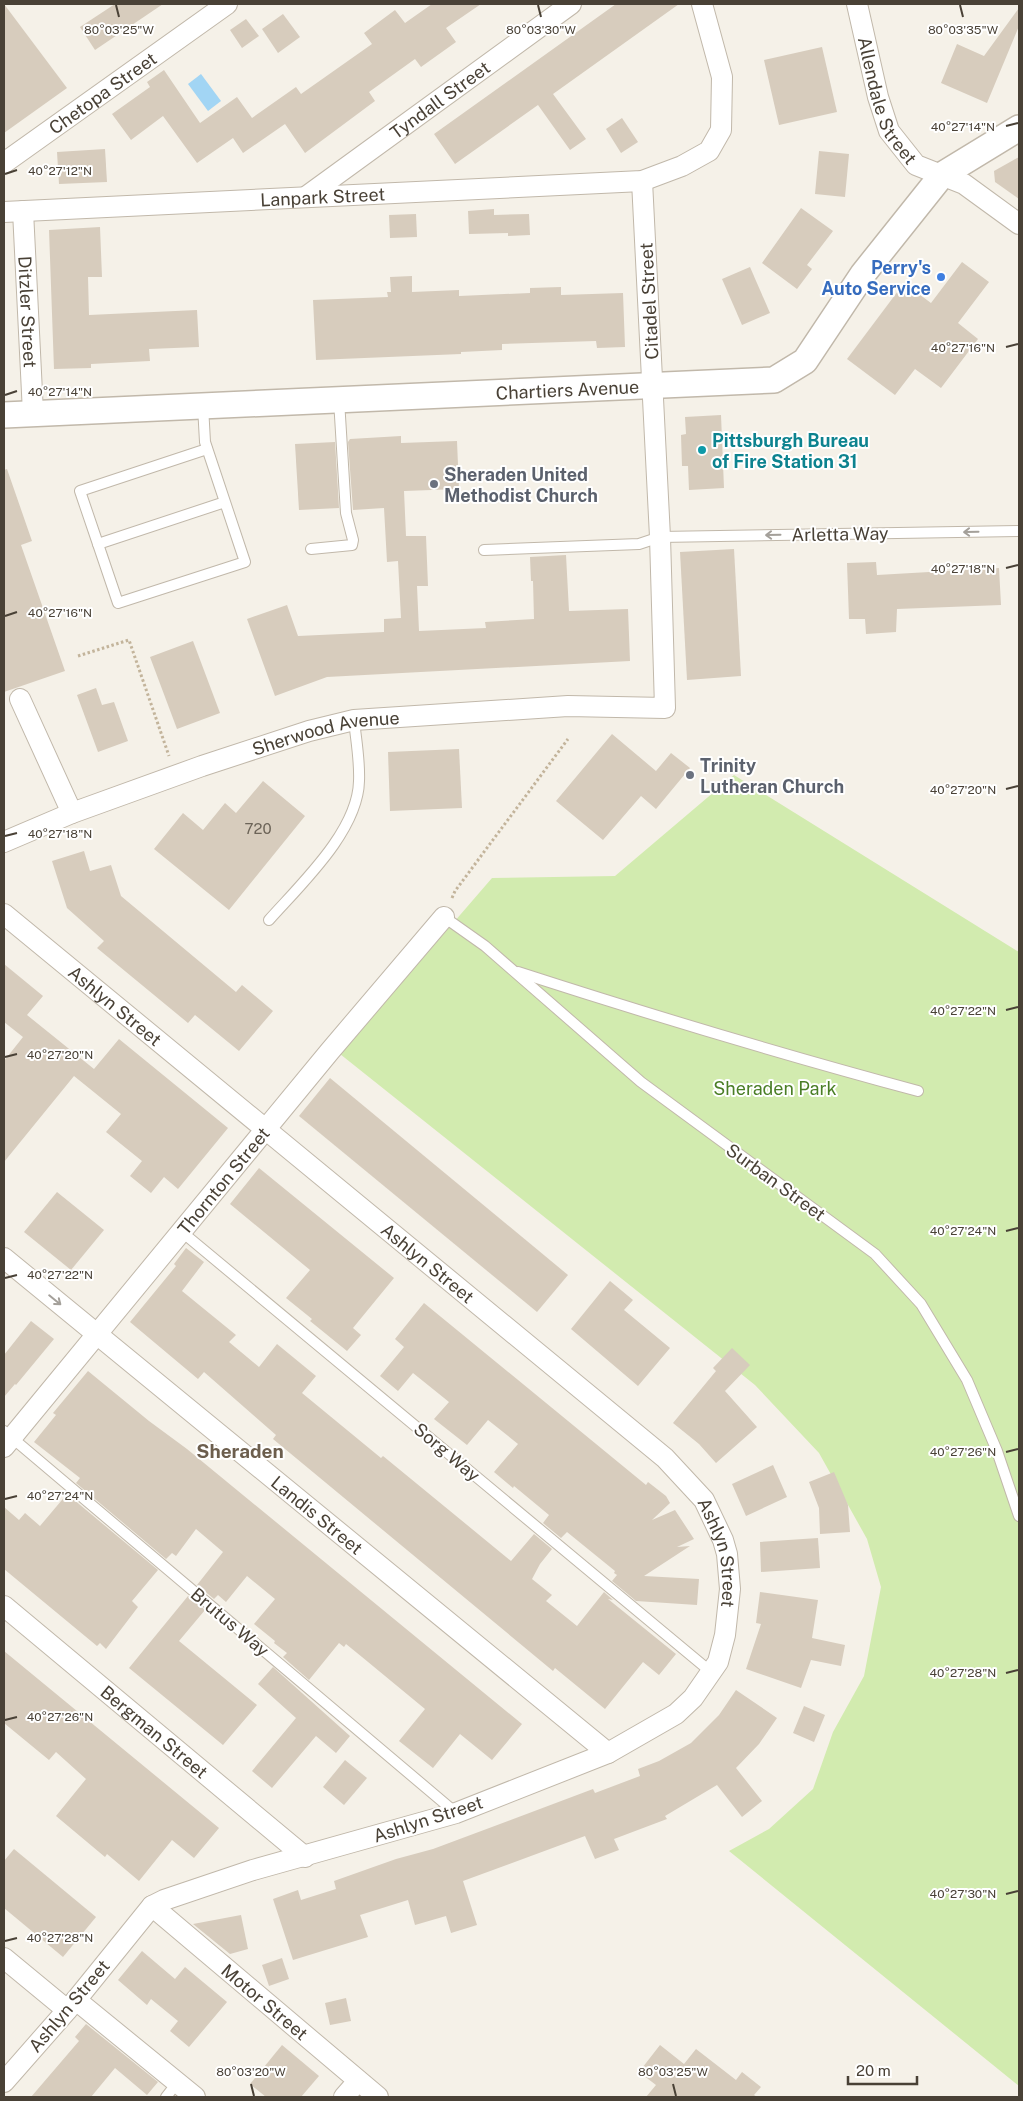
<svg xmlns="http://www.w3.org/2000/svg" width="1023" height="2101" viewBox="0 0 1023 2101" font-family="'Public Sans',sans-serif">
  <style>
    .green { fill: #d2ebaf }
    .water { fill: #a2d5f4 }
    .building { fill: #d7ccbd }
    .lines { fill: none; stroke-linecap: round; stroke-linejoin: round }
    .service-casing { stroke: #c1b8aa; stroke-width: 12 }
    .minor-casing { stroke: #c1b8aa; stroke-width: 22 }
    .tertiary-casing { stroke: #c1b8aa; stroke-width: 28 }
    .path { stroke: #c3b49b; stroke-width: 3; stroke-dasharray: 2.5 2.5; stroke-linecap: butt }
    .service { stroke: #fff; stroke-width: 10 }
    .minor { stroke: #fff; stroke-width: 20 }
    .tertiary { stroke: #fff; stroke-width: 25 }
    .oneway { stroke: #a4a09a }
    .ticks { fill: none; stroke: #494136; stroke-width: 2 }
    .shop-dot { fill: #3f7fe0; stroke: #fff; stroke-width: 2 }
    .culture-dot { fill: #0f9aa8; stroke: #fff; stroke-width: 2 }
    .worship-dot { fill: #6b7280; stroke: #fff; stroke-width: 2 }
    .labels { text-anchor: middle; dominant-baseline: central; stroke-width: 4; stroke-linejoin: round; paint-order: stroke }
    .number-label { font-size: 15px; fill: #6c6458 }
    .street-label { font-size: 18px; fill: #494136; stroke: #fff }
    .shop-label { font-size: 18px; font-weight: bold; fill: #366cbe; stroke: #fff; text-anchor: end }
    .culture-label { font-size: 18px; font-weight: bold; fill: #0d838f; stroke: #fff; text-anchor: start }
    .worship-label { font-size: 18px; font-weight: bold; fill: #5b616d; stroke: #fff; text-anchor: start }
    .park-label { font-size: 18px; fill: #4a7e26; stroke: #fff }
    .neighbourhood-label { font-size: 19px; font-weight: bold; fill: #6c5e4d; stroke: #fff }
    .ticks-label { font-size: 12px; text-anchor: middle; fill: #494136; stroke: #fff; stroke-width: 4; stroke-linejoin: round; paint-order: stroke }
  </style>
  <rect width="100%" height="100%" fill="#f5f1e8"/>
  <path class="green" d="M 734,775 L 1019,952 L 1019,2086 L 729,1851 L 769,1829 L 813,1789 L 833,1732 L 864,1676 L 881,1587 L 867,1539 L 819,1453 L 755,1385 L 340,1054 L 492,878 L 615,876 Z"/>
  <path class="water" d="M 201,74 L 221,101 L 208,111 L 188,84 Z"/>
  <g class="building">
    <path d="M 4,4 L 67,88 L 4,133 Z"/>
    <path d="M 115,4 L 163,4 L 95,50 L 80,27 Z"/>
    <path d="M 432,4 L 481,4 L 446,28 L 456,42 L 421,67 L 415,59 L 369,92 L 375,101 L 305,153 L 285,124 L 243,153 L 233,138 L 197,163 L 163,116 L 131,140 L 112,114 L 150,87 L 147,82 L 164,70 L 200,123 L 237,97 L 252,118 L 296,87 L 301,94 L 372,44 L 364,33 L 395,10 L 405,23 Z"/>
    <path d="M 616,4 L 679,4 L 553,94 L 586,139 L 570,150 L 538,105 L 455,164 L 434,134 Z"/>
    <path d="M 1019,8 L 1019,26 L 987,103 L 941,83 L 957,44 L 984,56 Z"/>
    <path d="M 283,14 L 300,37 L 278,53 L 262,29 Z"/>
    <path d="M 246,19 L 259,36 L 242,48 L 230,30 Z"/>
    <path d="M 822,47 L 837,112 L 779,125 L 764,60 Z"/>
    <path d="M 622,118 L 638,142 L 621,153 L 606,129 Z"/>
    <path d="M 105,149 L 107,182 L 59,184 L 57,152 Z"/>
    <path d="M 819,151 L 849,154 L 845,197 L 815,194 Z"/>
    <path d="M 1019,157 L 1019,199 L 995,182 L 994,171 Z"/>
    <path d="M 801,208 L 833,231 L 807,265 L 812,269 L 797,289 L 762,263 Z"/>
    <path d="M 494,209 L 494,215 L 529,214 L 530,235 L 508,236 L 508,233 L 469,234 L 468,211 Z"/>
    <path d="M 416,214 L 417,237 L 390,238 L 389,215 Z"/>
    <path d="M 100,227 L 102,277 L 88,277 L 89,315 L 197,310 L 199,347 L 149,349 L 150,361 L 91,364 L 91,368 L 54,369 L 49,230 Z"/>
    <path d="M 962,262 L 989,282 L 958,323 L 978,339 L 941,388 L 915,369 L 895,395 L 847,359 L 904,283 L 931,303 Z"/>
    <path d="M 750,267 L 770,313 L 742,325 L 722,279 Z"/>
    <path d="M 412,276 L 412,292 L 459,290 L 459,296 L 530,293 L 530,288 L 561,287 L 561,295 L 623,293 L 625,347 L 597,348 L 596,341 L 502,344 L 502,350 L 461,352 L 461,354 L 316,360 L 313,300 L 388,297 L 387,292 L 391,292 L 390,277 Z"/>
    <path d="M 721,415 L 724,488 L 689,490 L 688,466 L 682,466 L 681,435 L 686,434 L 685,417 Z"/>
    <path d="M 401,436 L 401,443 L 457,441 L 459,489 L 404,491 L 406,536 L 426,536 L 428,586 L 417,586 L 419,631 L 486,628 L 485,622 L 534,619 L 533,581 L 531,581 L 530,557 L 566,555 L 569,611 L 628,609 L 630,661 L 327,677 L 275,696 L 247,619 L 287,605 L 298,636 L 384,632 L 384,619 L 401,618 L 398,561 L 387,562 L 384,508 L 353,510 L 348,442 L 350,439 Z"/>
    <path d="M 335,442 L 339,508 L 299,510 L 295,444 Z"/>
    <path d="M 7,469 L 32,541 L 21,545 L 65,671 L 4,692 L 4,470 Z"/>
    <path d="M 734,549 L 741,676 L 687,680 L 680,552 Z"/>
    <path d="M 876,562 L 877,575 L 999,568 L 1001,605 L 897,609 L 896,632 L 866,634 L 865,619 L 849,619 L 847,563 Z"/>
    <path d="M 193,641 L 220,713 L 177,729 L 150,657 Z"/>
    <path d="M 96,688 L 102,705 L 114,702 L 128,741 L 98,752 L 77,695 Z"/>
    <path d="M 612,734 L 656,771 L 671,753 L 690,768 L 656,809 L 641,796 L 603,840 L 556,801 Z"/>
    <path d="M 459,749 L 462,808 L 390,811 L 388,752 Z"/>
    <path d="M 263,781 L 305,816 L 229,910 L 154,849 L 183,813 L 203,830 L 225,803 L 236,813 Z"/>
    <path d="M 84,851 L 90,871 L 111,865 L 121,896 L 236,992 L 242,985 L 273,1011 L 239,1051 L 195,1015 L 188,1023 L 97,948 L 104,941 L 67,908 L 52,861 Z"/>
    <path d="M 4,964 L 43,996 L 27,1015 L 94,1069 L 119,1039 L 228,1128 L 178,1189 L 164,1177 L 151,1193 L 130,1176 L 142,1161 L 106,1132 L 121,1114 L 74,1076 L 4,1162 L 4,1061 L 23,1037 L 4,1022 Z"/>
    <path d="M 330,1078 L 568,1275 L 537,1312 L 299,1116 Z"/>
    <path d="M 259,1168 L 394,1278 L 353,1328 L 361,1335 L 347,1351 L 310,1321 L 312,1319 L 286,1298 L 310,1270 L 230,1204 Z"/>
    <path d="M 57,1192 L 104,1230 L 71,1270 L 24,1232 Z"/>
    <path d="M 186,1248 L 204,1262 L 182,1291 L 236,1335 L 229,1342 L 259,1367 L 277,1344 L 316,1376 L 302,1393 L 381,1458 L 383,1456 L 511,1561 L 534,1534 L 552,1549 L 540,1564 L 532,1579 L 552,1595 L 546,1601 L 577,1626 L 604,1592 L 613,1600 L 608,1599 L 676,1654 L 659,1675 L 643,1662 L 605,1709 L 555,1668 L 553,1671 L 273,1439 L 276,1435 L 204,1372 L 198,1379 L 130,1322 L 176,1266 L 174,1264 Z"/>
    <path d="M 610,1281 L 633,1300 L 624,1310 L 670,1348 L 638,1386 L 571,1329 Z"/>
    <path d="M 424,1303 L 646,1485 L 648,1482 L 666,1496 L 670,1503 L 652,1520 L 675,1510 L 694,1539 L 677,1547 L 690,1546 L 644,1576 L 699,1579 L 697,1605 L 636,1601 L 612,1581 L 617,1575 L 614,1573 L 615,1571 L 567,1532 L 561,1538 L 543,1523 L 549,1515 L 514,1486 L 513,1488 L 494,1472 L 518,1444 L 488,1420 L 467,1445 L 434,1419 L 449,1402 L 413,1373 L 398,1391 L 380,1376 L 404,1347 L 395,1339 Z"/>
    <path d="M 31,1321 L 54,1339 L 16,1385 L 15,1384 L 4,1397 L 4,1355 Z"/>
    <path d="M 732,1348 L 750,1365 L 725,1391 L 757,1427 L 716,1463 L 699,1444 L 673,1423 L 716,1371 L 713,1368 Z"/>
    <path d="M 88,1371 L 149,1421 L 187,1449 L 522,1724 L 492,1760 L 460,1734 L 433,1768 L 399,1741 L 425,1709 L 362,1657 L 346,1644 L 344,1647 L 339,1643 L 309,1680 L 283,1657 L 287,1653 L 274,1643 L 275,1641 L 254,1624 L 275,1599 L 247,1576 L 226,1602 L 218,1595 L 214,1599 L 197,1585 L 223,1552 L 196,1529 L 176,1556 L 172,1553 L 166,1559 L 76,1483 L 80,1478 L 34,1442 L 56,1415 L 53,1413 Z"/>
    <path d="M 773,1465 L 787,1497 L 746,1516 L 732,1484 Z"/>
    <path d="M 834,1472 L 848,1505 L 850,1532 L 820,1534 L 819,1508 L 809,1482 Z"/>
    <path d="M 67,1494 L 158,1570 L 132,1601 L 138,1607 L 106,1649 L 100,1643 L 97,1646 L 4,1569 L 4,1507 L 19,1520 L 25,1513 L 40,1526 Z"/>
    <path d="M 818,1538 L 820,1568 L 761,1572 L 760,1542 Z"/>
    <path d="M 760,1592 L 818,1600 L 812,1638 L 845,1645 L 841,1666 L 811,1660 L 801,1688 L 746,1669 L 761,1624 L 756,1623 Z"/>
    <path d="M 188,1596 L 205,1610 L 179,1641 L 257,1705 L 223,1745 L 129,1668 Z"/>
    <path d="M 4,1651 L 219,1828 L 194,1858 L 172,1840 L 139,1881 L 107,1854 L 105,1857 L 56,1816 L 86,1779 L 56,1752 L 49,1760 L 4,1723 Z"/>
    <path d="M 273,1667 L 350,1736 L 336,1753 L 316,1736 L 272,1788 L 252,1771 L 296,1718 L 258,1684 Z"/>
    <path d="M 736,1690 L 777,1718 L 759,1744 L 736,1768 L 762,1801 L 742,1817 L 717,1785 L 665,1816 L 667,1819 L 614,1839 L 619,1850 L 595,1859 L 585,1836 L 463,1881 L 477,1925 L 451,1933 L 446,1916 L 415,1925 L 408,1900 L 360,1915 L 368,1937 L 293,1960 L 273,1899 L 298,1890 L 301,1900 L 336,1889 L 334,1881 L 396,1859 L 433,1849 L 593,1789 L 595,1793 L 640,1776 L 638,1769 L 659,1761 L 691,1743 L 719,1715 Z"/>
    <path d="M 804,1706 L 825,1715 L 814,1742 L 793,1733 Z"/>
    <path d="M 345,1760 L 367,1778 L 344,1805 L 323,1787 Z"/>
    <path d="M 14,1849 L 96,1917 L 63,1957 L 4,1908 L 4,1861 Z"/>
    <path d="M 241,1915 L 248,1949 L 230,1954 L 193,1924 Z"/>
    <path d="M 142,1951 L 175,1979 L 185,1967 L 227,2002 L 189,2047 L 170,2031 L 178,2021 L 151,1999 L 147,2005 L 118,1980 Z"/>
    <path d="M 282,1958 L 289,1979 L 269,1986 L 262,1965 Z"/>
    <path d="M 346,1998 L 351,2021 L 330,2025 L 325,2003 Z"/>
    <path d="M 86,2024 L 158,2082 L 147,2095 L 115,2068 L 91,2097 L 31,2097 L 79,2041 L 75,2037 Z"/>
    <path d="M 282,2045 L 319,2076 L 301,2097 L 266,2097 L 250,2084 Z"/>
    <path d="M 660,2045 L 684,2064 L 696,2049 L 736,2080 L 742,2072 L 761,2087 L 754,2095 L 757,2097 L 646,2097 L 656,2085 L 639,2072 Z"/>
  </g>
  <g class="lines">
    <defs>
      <g id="service">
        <path d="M 203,406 L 205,442 L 245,562 L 118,603 L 98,544 L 225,502"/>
        <path d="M 98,544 L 80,491 L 207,449"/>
        <path d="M 311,549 L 352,545 L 353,540 L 346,513 L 339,400"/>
        <path d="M 484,550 L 639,544 L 660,537 L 1019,531"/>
        <path d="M 444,917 L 485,946 L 641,1082 L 875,1254 L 921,1304 L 967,1380 L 997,1451 L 1019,1516"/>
        <path d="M 269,920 C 301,884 358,831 359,781 C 360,761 356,740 354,720"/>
        <path d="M 518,972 C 651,1015 784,1055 918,1091"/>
        <path d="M 182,1232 L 711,1672"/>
        <path d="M 4,1431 L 456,1813"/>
        <path d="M 166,2097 L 177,2083"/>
      </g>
      <g id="minor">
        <path id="s1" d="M 857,4 L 878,97 L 889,131 L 916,165 L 964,184 L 1019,224"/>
        <path id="s2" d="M 4,163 L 227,4"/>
        <path id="s3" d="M 307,196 L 571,4"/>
        <path id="s4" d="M 23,211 L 33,413"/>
        <path id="s5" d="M 4,212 L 642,181 L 682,166 L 709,151 L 721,130 L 722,77 L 702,4"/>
        <path d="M 20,699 L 72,813"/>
        <path id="s6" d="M 4,842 L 72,813 L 202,766 L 309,731 L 354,720 L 568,706 L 665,708 L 660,537 L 642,181"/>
        <path id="s7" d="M 4,914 L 665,1458 L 704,1500 L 723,1540 L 727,1554 L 730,1589 L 725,1635 L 718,1662 L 693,1698 L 676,1714 L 608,1753 L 456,1813 L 253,1870 L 164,1900 L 152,1906 L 76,2000 L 4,2082"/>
        <path id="s8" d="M 4,1258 L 608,1753"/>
        <path id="s9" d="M 4,1447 L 330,1051 L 444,917"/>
        <path id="s10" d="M 4,1606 L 305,1857"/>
        <path id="s11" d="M 152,1906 L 378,2097"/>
        <path d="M 4,1958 L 67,2010"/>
        <path d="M 76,2000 L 195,2097"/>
        <path d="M 344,2097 L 358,2081"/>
      </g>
      <g id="tertiary">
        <path id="s12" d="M 4,415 L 774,380 L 805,361 L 863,274 L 942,175 L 1019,128"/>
      </g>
    </defs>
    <use href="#service" class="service-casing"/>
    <use href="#minor" class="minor-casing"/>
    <use href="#tertiary" class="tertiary-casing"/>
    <g class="path">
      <path d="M 78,656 L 129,640 L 169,756"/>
      <path d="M 452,898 L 455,891 L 568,739"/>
    </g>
    <use href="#service" class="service"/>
    <use href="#minor" class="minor"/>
    <use href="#tertiary" class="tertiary"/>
  </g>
  <defs><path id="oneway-shaft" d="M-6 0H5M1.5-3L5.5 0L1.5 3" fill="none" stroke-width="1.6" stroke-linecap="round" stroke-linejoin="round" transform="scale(1.25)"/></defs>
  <g class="oneway">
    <use href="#oneway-shaft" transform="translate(971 532) rotate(179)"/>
    <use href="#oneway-shaft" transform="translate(773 535) rotate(179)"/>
    <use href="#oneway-shaft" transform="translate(55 1300) rotate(39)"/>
  </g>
  <path class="ticks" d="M 116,5 L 119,17M 538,5 L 541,17M 960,5 L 963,17M 1006,126 L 1018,123M 5,174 L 17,170M 1006,347 L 1018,344M 5,395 L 17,391M 1006,568 L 1018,565M 5,616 L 17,612M 1006,789 L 1018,786M 5,836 L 17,833M 1006,1010 L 1018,1007M 5,1057 L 17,1054M 1006,1231 L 1018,1228M 5,1278 L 17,1275M 1006,1452 L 1018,1449M 5,1499 L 17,1496M 1006,1673 L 1018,1670M 5,1720 L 17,1717M 1006,1894 L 1018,1891M 5,1941 L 17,1938M 251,2084 L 254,2096M 673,2084 L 676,2096"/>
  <circle class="shop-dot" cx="941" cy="277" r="5"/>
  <circle class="culture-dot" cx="702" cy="450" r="5"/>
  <g class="worship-dot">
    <circle cx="434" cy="484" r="5"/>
    <circle cx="690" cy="775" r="5"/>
  </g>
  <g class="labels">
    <g class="number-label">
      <text x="258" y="828">720</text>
    </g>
    <g class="street-label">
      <text stroke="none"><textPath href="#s2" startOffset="121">Chetopa Street</textPath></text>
      <text stroke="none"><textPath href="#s1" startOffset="102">Allendale Street</textPath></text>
      <text stroke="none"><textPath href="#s3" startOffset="164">Tyndall Street</textPath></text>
      <text stroke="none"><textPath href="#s5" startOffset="319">Lanpark Street</textPath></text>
      <text transform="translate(649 301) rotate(-93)">Citadel Street</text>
      <text stroke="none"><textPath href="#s4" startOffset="101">Ditzler Street</textPath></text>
      <text stroke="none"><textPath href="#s12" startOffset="564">Chartiers Avenue</textPath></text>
      <text transform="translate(840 534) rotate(-1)">Arletta Way</text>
      <text stroke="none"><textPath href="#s6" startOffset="341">Sherwood Avenue</textPath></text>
      <text stroke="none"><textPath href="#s7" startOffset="144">Ashlyn Street</textPath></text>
      <text stroke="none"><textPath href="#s9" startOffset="345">Thornton Street</textPath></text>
      <text transform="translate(776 1182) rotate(36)">Surban Street</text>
      <text stroke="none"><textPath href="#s7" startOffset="549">Ashlyn Street</textPath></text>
      <text transform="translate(447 1452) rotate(40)">Sorg Way</text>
      <text stroke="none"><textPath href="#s8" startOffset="405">Landis Street</textPath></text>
      <text stroke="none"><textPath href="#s7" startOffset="969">Ashlyn Street</textPath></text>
      <text transform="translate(230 1622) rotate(40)">Brutus Way</text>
      <text stroke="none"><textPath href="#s10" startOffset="196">Bergman Street</textPath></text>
      <text transform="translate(428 1819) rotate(-18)">Ashlyn Street</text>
      <text stroke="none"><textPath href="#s11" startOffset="148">Motor Street</textPath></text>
      <text transform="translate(69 2006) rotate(-50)">Ashlyn Street</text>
    </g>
    <g class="shop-label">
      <text x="931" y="267">Perry's<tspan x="931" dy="21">Auto Service</tspan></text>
    </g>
    <g class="culture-label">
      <text x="712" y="440">Pittsburgh Bureau<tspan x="712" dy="21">of Fire Station 31</tspan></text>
    </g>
    <g class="worship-label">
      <text x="444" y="474">Sheraden United<tspan x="444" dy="21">Methodist Church</tspan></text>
      <text x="700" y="765">Trinity<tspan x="700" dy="21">Lutheran Church</tspan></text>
    </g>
    <g class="park-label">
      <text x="775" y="1088">Sheraden Park</text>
    </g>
    <g class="neighbourhood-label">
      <text x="240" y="1451">Sheraden</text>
    </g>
  </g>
  <g class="ticks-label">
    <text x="119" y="34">80°03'25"W</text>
    <text x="541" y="34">80°03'30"W</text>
    <text x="963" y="34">80°03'35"W</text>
    <text x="963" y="131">40°27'14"N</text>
    <text x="60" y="175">40°27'12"N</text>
    <text x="963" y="352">40°27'16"N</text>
    <text x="60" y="396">40°27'14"N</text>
    <text x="963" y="573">40°27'18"N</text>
    <text x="60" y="617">40°27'16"N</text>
    <text x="963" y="794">40°27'20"N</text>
    <text x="60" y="838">40°27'18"N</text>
    <text x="963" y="1015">40°27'22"N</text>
    <text x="60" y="1059">40°27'20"N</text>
    <text x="963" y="1235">40°27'24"N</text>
    <text x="60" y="1279">40°27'22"N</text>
    <text x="963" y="1456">40°27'26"N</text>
    <text x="60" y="1500">40°27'24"N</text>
    <text x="963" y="1677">40°27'28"N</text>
    <text x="60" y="1721">40°27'26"N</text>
    <text x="963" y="1898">40°27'30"N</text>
    <text x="60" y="1942">40°27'28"N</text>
    <text x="251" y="2076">80°03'20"W</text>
    <text x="673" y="2076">80°03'25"W</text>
  </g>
  <rect width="1023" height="2101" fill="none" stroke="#494136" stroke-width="10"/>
  <path d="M848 2076v8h69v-8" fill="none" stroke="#494136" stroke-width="2.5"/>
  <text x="856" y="2076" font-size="15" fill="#494136" stroke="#ffffff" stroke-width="4" paint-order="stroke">20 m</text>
</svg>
